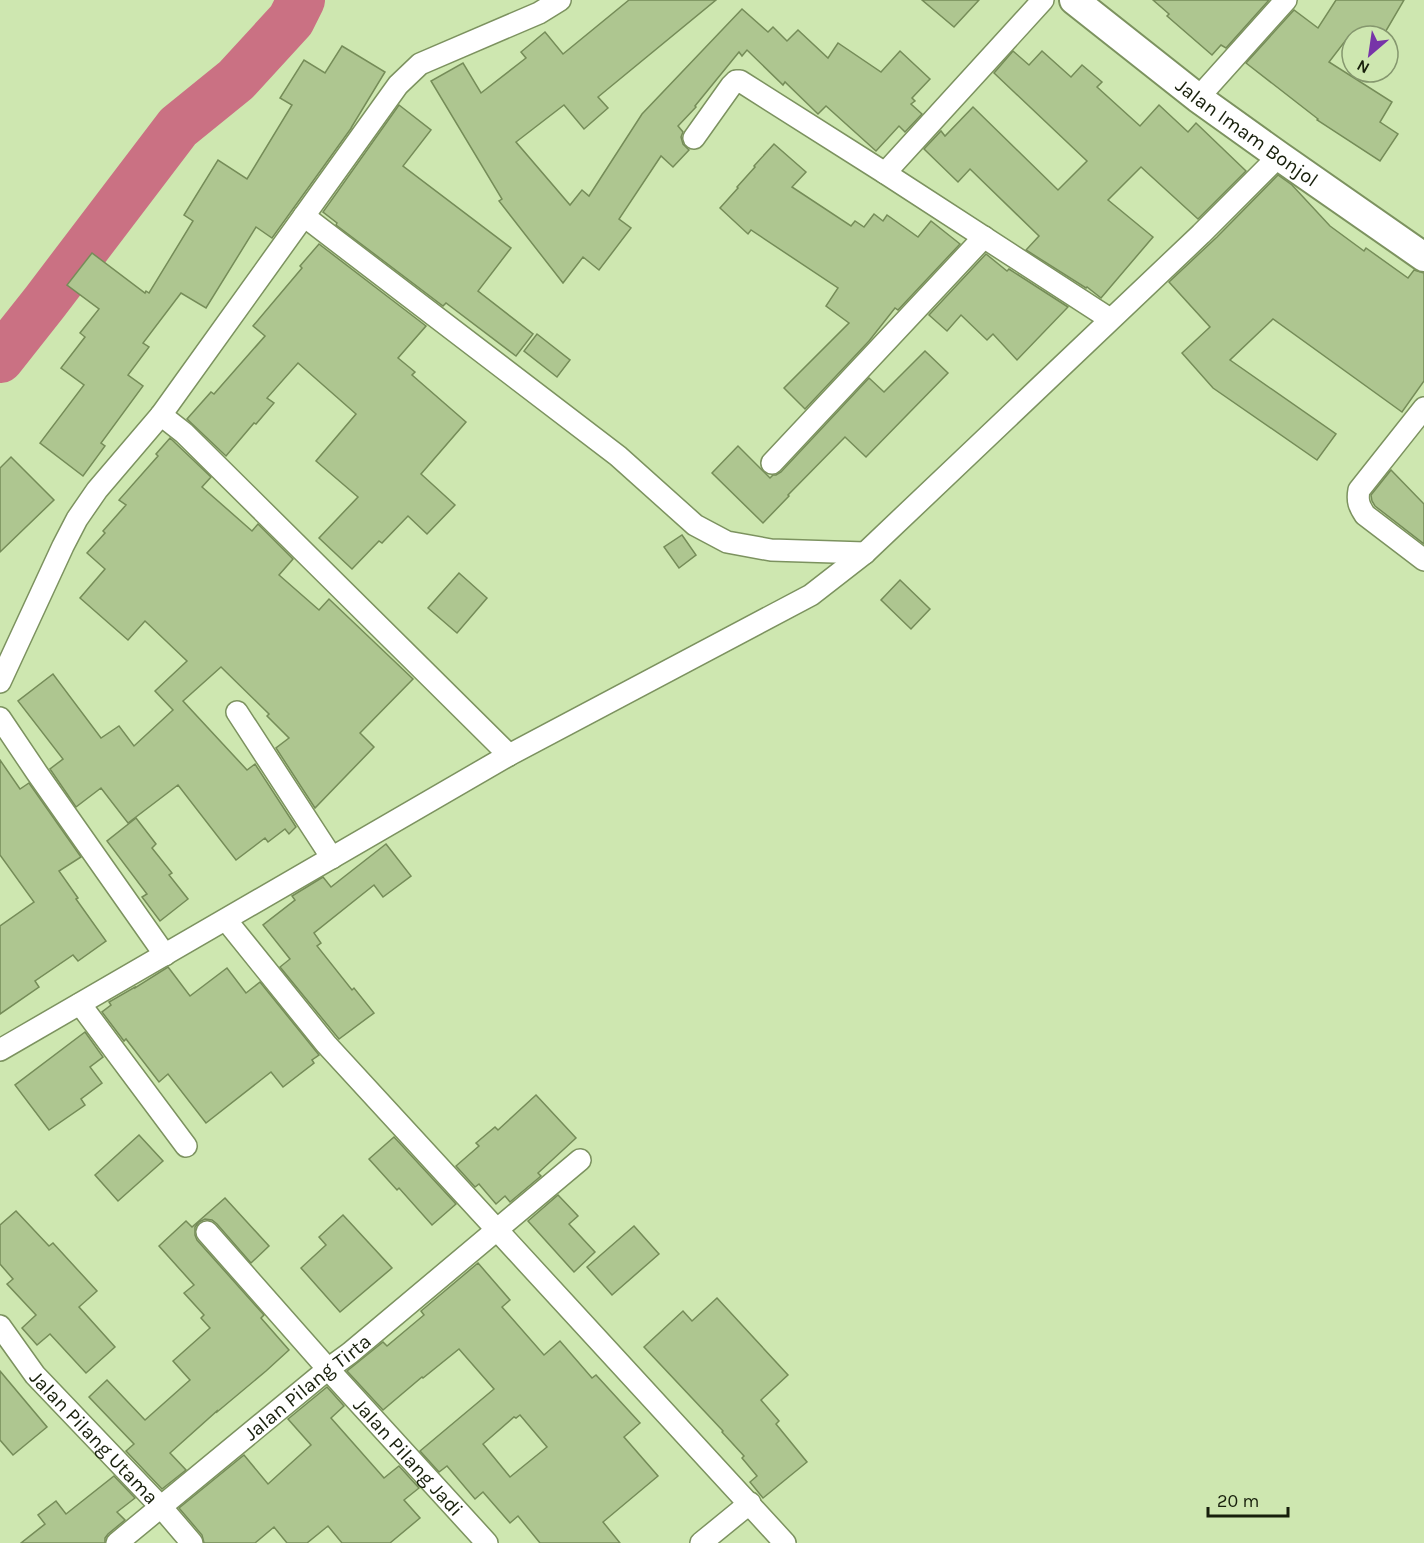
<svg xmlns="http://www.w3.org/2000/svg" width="1424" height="1543" viewBox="0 0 1424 1543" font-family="Karla,sans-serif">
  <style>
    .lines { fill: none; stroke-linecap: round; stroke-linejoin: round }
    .river { stroke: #ca7183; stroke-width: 48 }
    .building { fill: #aec690; stroke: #758c58; stroke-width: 1.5; fill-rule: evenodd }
    .minor-casing { stroke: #7c925f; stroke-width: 24 }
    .secondary-casing { stroke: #7c925f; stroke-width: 32 }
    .minor { stroke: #fff; stroke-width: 21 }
    .secondary { stroke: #fff; stroke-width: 28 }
    .labels { text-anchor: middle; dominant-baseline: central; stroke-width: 6; stroke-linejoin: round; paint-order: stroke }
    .street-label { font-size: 20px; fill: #171f0b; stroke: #cee7b0 }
  </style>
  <rect width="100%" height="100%" fill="#cee7b0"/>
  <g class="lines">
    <path class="river" d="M 0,359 L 45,302 L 178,127 L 236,80 L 291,20 L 301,0"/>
  </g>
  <g class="building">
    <path d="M 629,0 L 716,0 L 598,97 L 608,108 L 584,129 L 564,105 L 516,142 L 570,205 L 582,190 L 589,196 L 642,114 L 742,9 L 768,32 L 773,27 L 787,41 L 798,30 L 828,58 L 838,43 L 881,72 L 900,51 L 930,79 L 912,98 L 915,101 L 911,104 L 922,114 L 905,132 L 899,126 L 876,151 L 826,106 L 818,114 L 785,82 L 783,85 L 747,50 L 742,56 L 739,52 L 695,106 L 696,107 L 678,126 L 683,132 L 681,137 L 683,144 L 689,150 L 673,167 L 661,156 L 619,219 L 631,228 L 599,270 L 583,257 L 563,283 L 499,201 L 502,199 L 431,81 L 463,63 L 481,93 L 526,58 L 521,52 L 545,32 L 563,54 Z"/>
    <path d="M 922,0 L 979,0 L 954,27 Z"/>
    <path d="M 1153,0 L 1269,0 L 1226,48 L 1221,45 L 1212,55 L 1167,16 L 1169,14 Z"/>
    <path d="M 1336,0 L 1404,0 L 1383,36 L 1349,36 L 1329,62 L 1392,102 L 1380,122 L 1398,134 L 1380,161 L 1317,120 L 1318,119 L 1246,63 L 1294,10 L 1318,28 Z"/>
    <path d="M 342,46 L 385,72 L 351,128 L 352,127 L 272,238 L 256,227 L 206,308 L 181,293 L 143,343 L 149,347 L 128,375 L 143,386 L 101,443 L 105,446 L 83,476 L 40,443 L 84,385 L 61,368 L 85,337 L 80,333 L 99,309 L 67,285 L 92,253 L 145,293 L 146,291 L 149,293 L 193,221 L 184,215 L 218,160 L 247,179 L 292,105 L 280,98 L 304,60 L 325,73 Z"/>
    <path d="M 1013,51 L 1029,65 L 1042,51 L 1071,77 L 1082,65 L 1102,82 L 1097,87 L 1140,126 L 1159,105 L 1188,132 L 1196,123 L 1246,171 L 1198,219 L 1141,167 L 1108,200 L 1153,237 L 1101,298 L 1087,287 L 1086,288 L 1026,250 L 1039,236 L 970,169 L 958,182 L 924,149 L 941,131 L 945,136 L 973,107 L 1058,190 L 1087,161 L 994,73 Z"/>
    <path d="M 399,105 L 431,130 L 403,166 L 511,248 L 478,291 L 533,334 L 516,356 L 446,303 L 443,306 L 336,225 L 337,223 L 323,212 Z"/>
    <path d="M 774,144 L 806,172 L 792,187 L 851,226 L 855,221 L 864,227 L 874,214 L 883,221 L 887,215 L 918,237 L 931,221 L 960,244 L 898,310 L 895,308 L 869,341 L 805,409 L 784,388 L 849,323 L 826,306 L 838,288 L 751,230 L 748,234 L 720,208 L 738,188 L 737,187 L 755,167 L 754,166 Z"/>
    <path d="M 1278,175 L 1292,185 L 1330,226 L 1364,251 L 1366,248 L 1408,278 L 1414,270 L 1424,273 L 1424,381 L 1402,412 L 1273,319 L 1230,360 L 1336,434 L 1317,460 L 1213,388 L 1182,353 L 1210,327 L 1169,282 L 1217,237 Z"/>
    <path d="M 319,244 L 426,326 L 398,358 L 415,372 L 412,375 L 466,422 L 421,474 L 455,505 L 427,534 L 408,516 L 382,543 L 379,541 L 352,569 L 319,538 L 358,497 L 316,461 L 356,414 L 298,363 L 267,398 L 274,403 L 256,424 L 254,423 L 226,456 L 187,419 L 211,392 L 214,394 L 265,336 L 253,326 L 302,268 L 300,266 Z"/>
    <path d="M 986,254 L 1007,271 L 1009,269 L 1068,307 L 1017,360 L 993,334 L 987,340 L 961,315 L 947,331 L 929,315 Z"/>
    <path d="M 537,334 L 570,360 L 557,377 L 524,351 Z"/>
    <path d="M 925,351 L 948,373 L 866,457 L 845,437 L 788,495 L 789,496 L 763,523 L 712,473 L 738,446 L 770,478 L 773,475 L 776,475 L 781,472 L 869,378 L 884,392 Z"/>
    <path d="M 170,438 L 211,477 L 202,487 L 252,531 L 258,524 L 293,559 L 279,575 L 319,610 L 329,599 L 413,679 L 360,733 L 374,747 L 315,808 L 276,748 L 289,738 L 267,716 L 269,714 L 221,667 L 183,701 L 247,770 L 255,764 L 296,827 L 289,834 L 285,829 L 268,842 L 265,838 L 236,860 L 178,785 L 128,823 L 101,788 L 76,807 L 50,769 L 63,759 L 18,701 L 53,674 L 101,738 L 119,726 L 134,746 L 173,710 L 155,691 L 187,661 L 145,621 L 128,640 L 80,598 L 105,569 L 87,553 L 105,533 L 103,531 L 126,505 L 119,500 L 158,456 L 156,454 Z"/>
    <path d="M 11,457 L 54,500 L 0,552 L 0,468 Z"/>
    <path d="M 1391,470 L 1424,504 L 1424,544 L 1375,506 L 1372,501 L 1371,495 Z"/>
    <path d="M 682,535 L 696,555 L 679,568 L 664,547 Z"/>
    <path d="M 459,573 L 487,598 L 457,633 L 428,608 Z"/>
    <path d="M 900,580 L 930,609 L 911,629 L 881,600 Z"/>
    <path d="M 0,760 L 20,789 L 29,783 L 81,857 L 59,871 L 78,898 L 76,899 L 106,941 L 78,961 L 73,955 L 35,981 L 39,987 L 0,1014 L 0,926 L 34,902 L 0,855 Z"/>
    <path d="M 136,818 L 156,844 L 152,848 L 172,873 L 169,875 L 188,899 L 160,921 L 142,897 L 147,894 L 107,841 Z"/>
    <path d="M 386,844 L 411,876 L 383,897 L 374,885 L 314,933 L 321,943 L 317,946 L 352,990 L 354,988 L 374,1013 L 339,1039 L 280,967 L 290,959 L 263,925 L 295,900 L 292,896 L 323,877 L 331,887 Z"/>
    <path d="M 168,967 L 190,996 L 227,968 L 246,993 L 260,982 L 319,1055 L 312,1060 L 314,1063 L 283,1087 L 271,1072 L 206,1123 L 168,1074 L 159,1082 L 126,1039 L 124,1041 L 102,1012 L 111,1005 L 109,1002 L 135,987 L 135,988 Z"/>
    <path d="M 85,1032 L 103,1057 L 90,1067 L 102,1083 L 81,1099 L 85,1105 L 49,1130 L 15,1085 Z"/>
    <path d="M 536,1095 L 576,1138 L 538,1173 L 541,1176 L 510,1202 L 505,1196 L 496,1204 L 479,1184 L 475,1187 L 456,1166 L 479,1146 L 476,1143 L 495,1127 L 498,1130 Z"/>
    <path d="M 139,1135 L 163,1161 L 118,1201 L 95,1175 Z"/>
    <path d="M 394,1137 L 456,1204 L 432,1225 L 399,1188 L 397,1190 L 369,1159 Z"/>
    <path d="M 558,1195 L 578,1216 L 569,1224 L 595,1252 L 574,1272 L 528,1221 Z"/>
    <path d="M 225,1198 L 269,1246 L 251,1263 L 217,1224 L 212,1220 L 205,1219 L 199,1222 L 195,1227 L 195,1235 L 197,1240 L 264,1315 L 261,1318 L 289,1350 L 266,1371 L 217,1412 L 217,1411 L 170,1453 L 186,1470 L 162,1489 L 126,1451 L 134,1444 L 89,1397 L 107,1380 L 145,1420 L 190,1380 L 173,1361 L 210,1328 L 201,1318 L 204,1315 L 184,1293 L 194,1285 L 159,1246 L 186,1221 L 192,1227 Z"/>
    <path d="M 16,1211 L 49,1246 L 53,1243 L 97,1291 L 79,1307 L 115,1347 L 86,1373 L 50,1334 L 37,1345 L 22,1328 L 36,1315 L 7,1284 L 13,1279 L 0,1264 L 0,1225 Z"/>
    <path d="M 343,1215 L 392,1268 L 340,1312 L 301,1268 L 326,1245 L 319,1237 Z"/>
    <path d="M 634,1226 L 659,1254 L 612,1295 L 587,1267 Z"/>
    <path d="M 478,1263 L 510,1300 L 502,1307 L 544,1355 L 560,1341 L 592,1378 L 596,1375 L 640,1423 L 624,1437 L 658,1476 L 603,1522 L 620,1543 L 540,1543 L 518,1516 L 510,1523 L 483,1492 L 475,1499 L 447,1466 L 439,1472 L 420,1451 L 494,1389 L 459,1349 L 423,1378 L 422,1377 L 383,1410 L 347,1371 L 383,1342 L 387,1346 L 424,1315 L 421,1311 ZM 520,1415 L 547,1447 L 510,1477 L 483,1444 L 514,1417 L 516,1418 Z"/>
    <path d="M 717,1298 L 788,1375 L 761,1400 L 779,1421 L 776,1424 L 807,1462 L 763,1498 L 750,1482 L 757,1476 L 742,1458 L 744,1456 L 722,1432 L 723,1431 L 644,1347 L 683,1311 L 692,1321 Z"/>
    <path d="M 0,1371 L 47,1427 L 13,1455 L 0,1440 Z"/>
    <path d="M 327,1387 L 344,1406 L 331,1418 L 384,1478 L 399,1466 L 419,1488 L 404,1500 L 420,1518 L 390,1543 L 342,1543 L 328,1526 L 307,1543 L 287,1543 L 274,1527 L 255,1543 L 204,1543 L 202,1535 L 179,1508 L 244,1455 L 268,1484 L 311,1445 L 288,1419 Z"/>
    <path d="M 114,1476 L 135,1498 L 117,1512 L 125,1520 L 108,1534 L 105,1538 L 105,1543 L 21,1543 L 45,1524 L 38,1515 L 56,1501 L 66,1514 Z"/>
  </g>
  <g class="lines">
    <defs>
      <g id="minor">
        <path d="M 1198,98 L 1286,0"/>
        <path d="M 694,138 L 731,86 L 736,81 L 740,81 L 885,173 L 1110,319"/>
        <path d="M 885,173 L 1043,0"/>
        <path d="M 304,216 L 618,456 L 695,525 L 727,542 L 771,550 L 865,553"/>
        <path d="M 1424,408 L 1359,490 C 1357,501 1359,506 1365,515 L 1424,560"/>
        <path d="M 161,415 L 184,433 L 509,755"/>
        <path d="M 772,463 L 984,237"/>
        <path d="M 0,682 L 63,546 L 77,519 L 97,490 L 161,415 L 398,85 L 420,64 L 539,13 L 560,0"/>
        <path d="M 237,712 L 332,858"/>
        <path d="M 0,718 L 37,773 L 165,955"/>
        <path d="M 226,920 L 326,1044 L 785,1543"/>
        <path d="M 80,1004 L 186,1146"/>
        <path d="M 0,1050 L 509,755 L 811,595 L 865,553 L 1201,234 L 1279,156"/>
        <path id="s1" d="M 207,1232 L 328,1369 L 487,1543"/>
        <path id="s2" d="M 0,1326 L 35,1375 L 162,1508 L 192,1543"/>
        <path id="s3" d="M 117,1543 L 328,1369 L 350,1353 L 580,1160"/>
        <path d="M 701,1543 L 750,1503"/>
      </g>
      <g id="secondary">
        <path id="s4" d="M 1074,0 L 1198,98 L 1279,156 L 1424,257"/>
      </g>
    </defs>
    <use href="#minor" class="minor-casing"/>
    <use href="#secondary" class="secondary-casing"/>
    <use href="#minor" class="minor"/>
    <use href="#secondary" class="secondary"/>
  </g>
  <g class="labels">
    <g class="street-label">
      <text stroke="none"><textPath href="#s4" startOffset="218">Jalan Imam Bonjol</textPath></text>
      <text stroke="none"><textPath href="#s3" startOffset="246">Jalan Pilang Tirta</textPath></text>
      <text stroke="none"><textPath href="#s2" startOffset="146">Jalan Pilang Utama</textPath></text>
      <text stroke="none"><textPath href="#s1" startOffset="302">Jalan Pilang Jadi</textPath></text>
    </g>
  </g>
  <g transform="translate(1370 54) rotate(209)"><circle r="28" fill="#cee7b0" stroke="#85976e" stroke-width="1.5"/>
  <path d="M0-4.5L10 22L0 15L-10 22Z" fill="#7734a8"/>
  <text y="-9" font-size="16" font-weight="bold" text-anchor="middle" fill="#171f0b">N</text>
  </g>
  <path d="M1208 1507v9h80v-9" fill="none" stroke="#171f0b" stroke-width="3"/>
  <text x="1217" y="1507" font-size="18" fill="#171f0b" stroke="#cee7b0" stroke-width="4.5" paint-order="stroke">20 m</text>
</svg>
